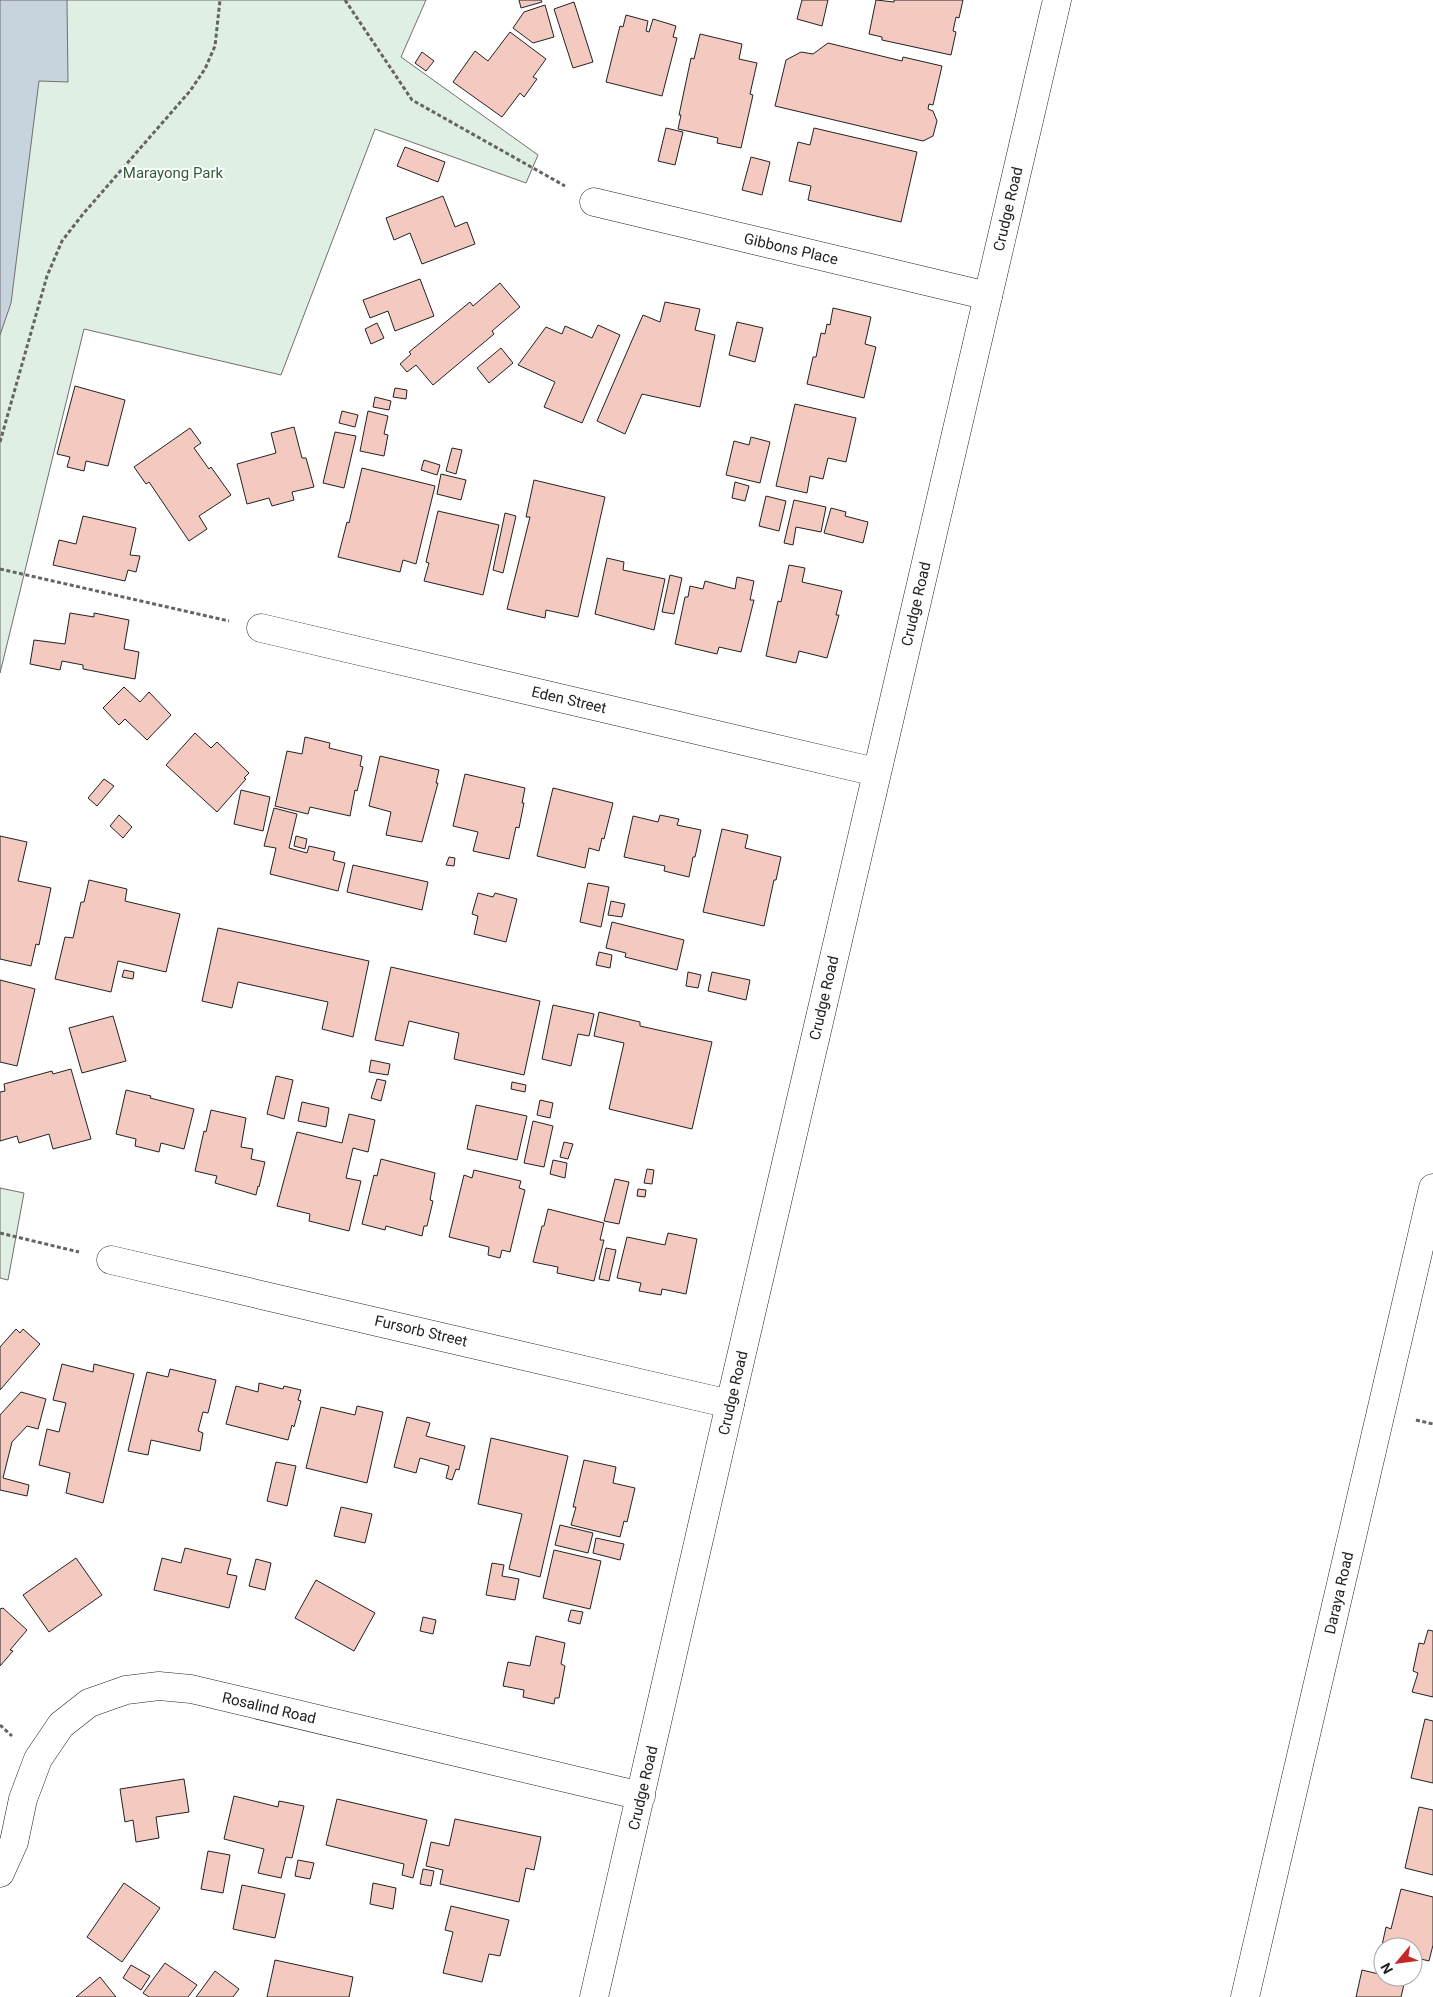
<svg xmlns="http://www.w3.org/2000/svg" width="1433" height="1997" viewBox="0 0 1433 1997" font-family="Roboto,sans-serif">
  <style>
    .green { fill: #e0efe3; stroke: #6f6f6f }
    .water { fill: #c7d3dd; stroke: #6f6f6f }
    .building { fill: #f3c9c0; stroke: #222 }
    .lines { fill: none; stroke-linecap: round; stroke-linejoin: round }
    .minor-casing { stroke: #222; stroke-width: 29 }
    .path { stroke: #646464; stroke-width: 3; stroke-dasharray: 4 2.5; stroke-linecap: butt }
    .minor { stroke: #fff; stroke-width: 28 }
    .labels { text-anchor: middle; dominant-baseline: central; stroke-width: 4; stroke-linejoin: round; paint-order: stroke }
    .park-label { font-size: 15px; fill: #2f5e38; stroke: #fff }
    .street-label { font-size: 15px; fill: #222; stroke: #fff }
  </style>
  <rect width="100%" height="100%" fill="#fff"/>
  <g class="green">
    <path d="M 0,0 L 426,0 L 401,57 L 538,155 L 526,183 L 375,129 L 281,375 L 84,329 L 0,673 Z"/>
    <path d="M 0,1188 L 24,1193 L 8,1280 L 0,1278 Z"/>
  </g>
  <path class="water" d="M 0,0 L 67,0 L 68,82 L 39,81 L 11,303 L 0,335 Z"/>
  <g class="building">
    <path d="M 519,0 L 541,0 L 542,2 L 521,8 Z"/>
    <path d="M 802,0 L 828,0 L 822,26 L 797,19 Z"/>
    <path d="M 876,0 L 894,2 L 894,0 L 963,0 L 959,18 L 956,17 L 953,31 L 956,32 L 951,55 L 882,40 L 882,37 L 869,34 Z"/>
    <path d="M 574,2 L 593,62 L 573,68 L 554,9 Z"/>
    <path d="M 545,5 L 554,37 L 533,43 L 513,28 L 524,12 Z"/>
    <path d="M 626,15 L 648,21 L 646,31 L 649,32 L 653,19 L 676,26 L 673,37 L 677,38 L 662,96 L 606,82 L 620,26 L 623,27 Z"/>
    <path d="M 510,32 L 546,59 L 533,77 L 537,79 L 524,97 L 520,93 L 502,117 L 453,82 L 475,51 L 488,61 Z"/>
    <path d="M 700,34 L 742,44 L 739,59 L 757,63 L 750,94 L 753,95 L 741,148 L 717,143 L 718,138 L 678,129 L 681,115 L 679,115 L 691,58 L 694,59 Z"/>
    <path d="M 828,43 L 902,61 L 903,57 L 942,66 L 933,105 L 929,104 L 928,109 L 933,111 L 937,121 L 933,136 L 923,141 L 775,106 L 786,60 L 801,52 L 813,54 Z"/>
    <path d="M 422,52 L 434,61 L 426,71 L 415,63 Z"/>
    <path d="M 666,128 L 683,132 L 675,165 L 658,161 Z"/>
    <path d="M 814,128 L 917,152 L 901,222 L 808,200 L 811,186 L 789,181 L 798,142 L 810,145 Z"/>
    <path d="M 405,147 L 445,162 L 438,182 L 397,166 Z"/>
    <path d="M 751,157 L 770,162 L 762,195 L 742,190 Z"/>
    <path d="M 443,196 L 455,227 L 467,222 L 475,244 L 422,264 L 410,233 L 394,240 L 386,218 Z"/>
    <path d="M 420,279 L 434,316 L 395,331 L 388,311 L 370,318 L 363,300 Z"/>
    <path d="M 500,283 L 520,307 L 492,331 L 494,334 L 433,385 L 416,365 L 407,372 L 400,364 L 411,354 L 409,352 L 470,302 L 473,306 Z"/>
    <path d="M 665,302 L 700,309 L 695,330 L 715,335 L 700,407 L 642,394 L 625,434 L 597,421 L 643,315 L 660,322 Z"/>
    <path d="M 833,308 L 871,317 L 865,344 L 876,347 L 864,398 L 807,384 L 813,357 L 816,357 L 821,333 L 825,334 L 827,324 L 830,325 Z"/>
    <path d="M 737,322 L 763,328 L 755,362 L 729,355 Z"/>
    <path d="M 377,323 L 384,338 L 371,344 L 365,329 Z"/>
    <path d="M 598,325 L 620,335 L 582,423 L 544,407 L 555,382 L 518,365 L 546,327 L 562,334 L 565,326 L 592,338 Z"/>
    <path d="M 501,348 L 513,363 L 489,383 L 477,368 Z"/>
    <path d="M 75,386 L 125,400 L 108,466 L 86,461 L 84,471 L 67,467 L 70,457 L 57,454 Z"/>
    <path d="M 395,388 L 407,390 L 406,399 L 393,397 Z"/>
    <path d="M 375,397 L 391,401 L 389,410 L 373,407 Z"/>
    <path d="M 795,404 L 856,418 L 846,462 L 828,458 L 823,479 L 810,476 L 807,493 L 776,486 Z"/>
    <path d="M 342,411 L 358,415 L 355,427 L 339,423 Z"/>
    <path d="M 368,411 L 388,416 L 384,434 L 388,435 L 384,456 L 360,451 Z"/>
    <path d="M 294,427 L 302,458 L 306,458 L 314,487 L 292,492 L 294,500 L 272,506 L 269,498 L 247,504 L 237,464 L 276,453 L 271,433 Z"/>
    <path d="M 190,428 L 201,443 L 194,448 L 209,469 L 211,467 L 231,495 L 199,516 L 207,529 L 189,541 L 149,482 L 146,484 L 134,467 Z"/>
    <path d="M 335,432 L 356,436 L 344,488 L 323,483 Z"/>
    <path d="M 751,437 L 770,442 L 760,483 L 726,475 L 734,441 L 749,445 Z"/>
    <path d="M 452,448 L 462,450 L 456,474 L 446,471 Z"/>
    <path d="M 424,460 L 440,465 L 437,475 L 421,470 Z"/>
    <path d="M 362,468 L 435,486 L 416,564 L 403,560 L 400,572 L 338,557 L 347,522 L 349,523 Z"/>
    <path d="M 441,474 L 466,480 L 461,500 L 437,494 Z"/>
    <path d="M 534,480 L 605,497 L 578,617 L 546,610 L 545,618 L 507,609 L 530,517 L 526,517 Z"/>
    <path d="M 735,482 L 749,486 L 745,501 L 732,498 Z"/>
    <path d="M 766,496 L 786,501 L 779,531 L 759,526 Z"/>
    <path d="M 794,500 L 826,507 L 821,532 L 796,527 L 793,545 L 784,543 Z"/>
    <path d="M 831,508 L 846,512 L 845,516 L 868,522 L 863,543 L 824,533 Z"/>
    <path d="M 438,511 L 499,525 L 483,595 L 424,581 L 429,563 L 426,562 Z"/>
    <path d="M 505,513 L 516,516 L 503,573 L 493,570 Z"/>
    <path d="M 83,516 L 136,528 L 130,555 L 140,556 L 136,572 L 128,570 L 125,581 L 53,565 L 59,540 L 76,544 Z"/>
    <path d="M 607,558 L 624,562 L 623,570 L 665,579 L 654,630 L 595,614 Z"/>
    <path d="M 789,565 L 805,568 L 802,582 L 842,591 L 836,615 L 839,615 L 827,658 L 799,651 L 796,663 L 766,656 L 778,601 L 781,602 Z"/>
    <path d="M 670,575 L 682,578 L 674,614 L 662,612 Z"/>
    <path d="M 737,577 L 754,581 L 750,600 L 754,600 L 741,652 L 719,647 L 717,654 L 675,644 L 685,597 L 688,597 L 690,586 L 703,589 L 705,581 L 735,589 Z"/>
    <path d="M 70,613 L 94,617 L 94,613 L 129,620 L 124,649 L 139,652 L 135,679 L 83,669 L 83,665 L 62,661 L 60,670 L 30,664 L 34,640 L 65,644 Z"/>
    <path d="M 124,687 L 140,702 L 149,692 L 171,715 L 147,740 L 125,719 L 119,725 L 103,708 Z"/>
    <path d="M 195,733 L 211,748 L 217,742 L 249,773 L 244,778 L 246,779 L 217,812 L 166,765 Z"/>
    <path d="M 305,737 L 330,743 L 329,748 L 362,756 L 360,766 L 363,767 L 357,791 L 355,790 L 350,816 L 310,807 L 308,814 L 275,806 L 287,751 L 302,754 Z"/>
    <path d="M 380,756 L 439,770 L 436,783 L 438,783 L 422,842 L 386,835 L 391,812 L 369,806 Z"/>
    <path d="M 465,774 L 525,788 L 522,803 L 524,803 L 519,828 L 516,827 L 509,859 L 473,851 L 478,832 L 453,826 Z"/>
    <path d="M 104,779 L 114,786 L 97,806 L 88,798 Z"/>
    <path d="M 553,788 L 613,803 L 604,839 L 602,838 L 599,851 L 589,848 L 585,868 L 537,856 Z"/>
    <path d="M 241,790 L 270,797 L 263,831 L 234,824 Z"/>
    <path d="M 274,808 L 297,814 L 289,848 L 307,853 L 309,846 L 335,852 L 333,860 L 345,863 L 338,891 L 270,874 L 276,848 L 264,846 Z"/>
    <path d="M 119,815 L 132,827 L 123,838 L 110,826 Z"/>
    <path d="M 660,815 L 679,819 L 677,825 L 701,830 L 695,857 L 693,857 L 689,877 L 664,871 L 665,866 L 624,857 L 633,816 L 658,822 Z"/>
    <path d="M 722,829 L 748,835 L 745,848 L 781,857 L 776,880 L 774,880 L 764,926 L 703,912 Z"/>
    <path d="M 0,836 L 27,842 L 18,881 L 51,888 L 39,945 L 36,944 L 31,966 L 0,959 Z"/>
    <path d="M 296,836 L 307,839 L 305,849 L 294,846 Z"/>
    <path d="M 449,857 L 455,858 L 454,866 L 446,865 Z"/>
    <path d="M 353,865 L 428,882 L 422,910 L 347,892 Z"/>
    <path d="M 89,880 L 127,889 L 125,901 L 180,914 L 166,972 L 118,961 L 111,992 L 55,979 L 65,937 L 73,938 L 81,902 L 84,902 Z"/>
    <path d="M 588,883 L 609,887 L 601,927 L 580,922 Z"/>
    <path d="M 478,893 L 493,897 L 495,893 L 517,899 L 506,942 L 474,934 L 478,916 L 472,914 Z"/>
    <path d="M 611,901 L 625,904 L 622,917 L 608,915 Z"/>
    <path d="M 612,922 L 684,940 L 677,970 L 625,957 L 626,953 L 606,948 Z"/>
    <path d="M 218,928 L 369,961 L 353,1037 L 322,1029 L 328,1002 L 238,982 L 232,1008 L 202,1001 Z"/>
    <path d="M 599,952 L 612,955 L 610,968 L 596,965 Z"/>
    <path d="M 391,967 L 540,1001 L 524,1075 L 454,1059 L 459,1033 L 409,1021 L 403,1046 L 375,1040 Z"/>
    <path d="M 124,970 L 134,972 L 133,979 L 122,977 Z"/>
    <path d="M 688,972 L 701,975 L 698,988 L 686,986 Z"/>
    <path d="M 712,972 L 750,980 L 746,1000 L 708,991 Z"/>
    <path d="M 0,980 L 35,989 L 17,1066 L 0,1062 Z"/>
    <path d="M 553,1005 L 594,1014 L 589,1036 L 578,1034 L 571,1066 L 542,1059 Z"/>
    <path d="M 599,1012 L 640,1022 L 640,1026 L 712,1042 L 692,1129 L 609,1109 L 624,1043 L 594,1036 Z"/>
    <path d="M 113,1016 L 126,1061 L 82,1073 L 69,1028 Z"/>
    <path d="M 371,1060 L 390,1064 L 388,1075 L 369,1072 Z"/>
    <path d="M 71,1069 L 91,1139 L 53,1149 L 49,1134 L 19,1143 L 17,1136 L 0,1141 L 0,1092 L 5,1091 L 4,1084 L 52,1071 L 53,1074 Z"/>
    <path d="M 276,1076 L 293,1080 L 284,1119 L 267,1114 Z"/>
    <path d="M 377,1079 L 386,1081 L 381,1101 L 371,1098 Z"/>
    <path d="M 512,1082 L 526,1085 L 525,1092 L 511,1089 Z"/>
    <path d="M 126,1090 L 151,1096 L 150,1098 L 194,1109 L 184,1149 L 161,1143 L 159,1152 L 135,1146 L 136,1139 L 116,1134 Z"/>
    <path d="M 540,1100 L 553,1103 L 550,1118 L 537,1115 Z"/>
    <path d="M 302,1102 L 329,1108 L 326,1127 L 298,1121 Z"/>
    <path d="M 476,1105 L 527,1116 L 517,1160 L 467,1149 Z"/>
    <path d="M 211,1110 L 246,1118 L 241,1147 L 253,1149 L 251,1159 L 265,1162 L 259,1187 L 258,1186 L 256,1195 L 215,1183 L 217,1176 L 195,1171 L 204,1131 L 206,1132 Z"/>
    <path d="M 349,1114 L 375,1120 L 368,1152 L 353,1148 L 346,1178 L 361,1181 L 349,1231 L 309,1221 L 310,1214 L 277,1206 L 297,1132 L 342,1143 Z"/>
    <path d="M 533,1121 L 553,1126 L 544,1167 L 524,1163 Z"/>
    <path d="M 564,1142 L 573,1144 L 568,1159 L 560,1157 Z"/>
    <path d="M 381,1159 L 435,1173 L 430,1200 L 433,1201 L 427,1226 L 424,1226 L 422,1236 L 386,1226 L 385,1230 L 362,1224 L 374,1175 L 377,1176 Z"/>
    <path d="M 553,1160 L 567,1163 L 565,1178 L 550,1174 Z"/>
    <path d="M 647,1169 L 654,1170 L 652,1184 L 644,1183 Z"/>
    <path d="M 474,1170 L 521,1181 L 519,1188 L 525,1190 L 510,1252 L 502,1250 L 500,1258 L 488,1255 L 489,1247 L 449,1237 L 464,1175 L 472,1178 Z"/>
    <path d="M 615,1179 L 629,1182 L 619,1224 L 604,1221 Z"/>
    <path d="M 638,1189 L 646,1190 L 645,1197 L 637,1196 Z"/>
    <path d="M 548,1209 L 604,1223 L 600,1240 L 604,1240 L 594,1281 L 557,1273 L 558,1267 L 533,1262 L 542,1226 L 544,1226 Z"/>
    <path d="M 668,1233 L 697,1239 L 686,1294 L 662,1289 L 661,1295 L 639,1291 L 641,1283 L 617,1278 L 627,1237 L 665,1245 Z"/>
    <path d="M 606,1248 L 616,1250 L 609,1281 L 599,1279 Z"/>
    <path d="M 16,1329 L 20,1333 L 23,1329 L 40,1344 L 0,1390 L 0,1347 Z"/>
    <path d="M 62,1364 L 93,1372 L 94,1364 L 134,1374 L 103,1503 L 66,1493 L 70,1473 L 39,1465 L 47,1429 L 59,1432 L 66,1403 L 53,1400 Z"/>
    <path d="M 170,1369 L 216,1380 L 208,1413 L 203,1412 L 198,1431 L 203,1433 L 200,1451 L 151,1440 L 148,1455 L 128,1451 L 147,1372 L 168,1377 Z"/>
    <path d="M 259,1383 L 283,1389 L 284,1386 L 301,1390 L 298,1400 L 301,1401 L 294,1427 L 292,1425 L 288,1440 L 226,1424 L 236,1386 L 258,1392 Z"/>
    <path d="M 21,1392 L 46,1399 L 38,1429 L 27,1426 L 12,1442 L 3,1478 L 29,1485 L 27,1496 L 0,1490 L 0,1415 Z"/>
    <path d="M 357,1406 L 383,1412 L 367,1483 L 306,1468 L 321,1407 L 355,1415 Z"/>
    <path d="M 407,1417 L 430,1423 L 426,1436 L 465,1446 L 459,1470 L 456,1469 L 452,1480 L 446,1478 L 449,1466 L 420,1458 L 416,1473 L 394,1467 Z"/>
    <path d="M 491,1438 L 568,1456 L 540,1577 L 509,1569 L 522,1514 L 478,1504 Z"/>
    <path d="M 584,1460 L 616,1467 L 613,1483 L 635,1488 L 627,1522 L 624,1521 L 620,1537 L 571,1525 L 576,1507 L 573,1507 Z"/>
    <path d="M 276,1462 L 296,1466 L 287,1506 L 267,1501 Z"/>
    <path d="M 341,1507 L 372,1514 L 365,1543 L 334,1536 Z"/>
    <path d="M 560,1525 L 593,1533 L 588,1553 L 555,1545 Z"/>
    <path d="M 596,1538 L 624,1544 L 620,1560 L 593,1553 Z"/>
    <path d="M 185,1548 L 231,1559 L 227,1574 L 237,1576 L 229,1608 L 154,1590 L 162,1558 L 181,1563 Z"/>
    <path d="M 554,1550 L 601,1561 L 590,1609 L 543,1598 Z"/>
    <path d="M 76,1558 L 102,1595 L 49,1632 L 23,1595 Z"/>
    <path d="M 256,1559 L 271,1563 L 265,1590 L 249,1586 Z"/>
    <path d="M 492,1563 L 504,1565 L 502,1576 L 519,1579 L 515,1600 L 486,1595 Z"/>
    <path d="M 316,1580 L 375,1613 L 354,1651 L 295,1618 Z"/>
    <path d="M 3,1608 L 27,1630 L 10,1650 L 13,1651 L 0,1666 L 0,1609 Z"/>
    <path d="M 571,1610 L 583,1612 L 580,1624 L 568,1621 Z"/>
    <path d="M 423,1617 L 436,1620 L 433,1634 L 420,1631 Z"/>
    <path d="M 1428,1630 L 1433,1631 L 1433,1697 L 1412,1692 L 1418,1673 L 1413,1671 L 1419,1643 L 1424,1644 Z"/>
    <path d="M 536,1636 L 565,1643 L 561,1664 L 565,1666 L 559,1698 L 555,1698 L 554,1704 L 523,1697 L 524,1690 L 503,1686 L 508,1662 L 530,1666 Z"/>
    <path d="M 1425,1719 L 1433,1721 L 1433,1783 L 1411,1778 Z"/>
    <path d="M 184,1779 L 189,1812 L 156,1817 L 159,1838 L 136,1842 L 133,1820 L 125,1822 L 120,1789 Z"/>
    <path d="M 234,1796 L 278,1807 L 279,1801 L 304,1806 L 292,1858 L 286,1857 L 281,1878 L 258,1873 L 264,1849 L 224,1839 Z"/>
    <path d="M 337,1799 L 427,1820 L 413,1878 L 402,1875 L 404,1864 L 326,1845 Z"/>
    <path d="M 1419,1807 L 1433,1810 L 1433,1875 L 1405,1868 Z"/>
    <path d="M 455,1819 L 541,1837 L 534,1870 L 526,1868 L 519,1902 L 440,1884 L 443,1870 L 426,1866 L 431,1842 L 449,1846 Z"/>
    <path d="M 208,1851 L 230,1855 L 223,1893 L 201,1889 Z"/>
    <path d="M 298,1860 L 314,1863 L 310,1879 L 295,1876 Z"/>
    <path d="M 423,1869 L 434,1871 L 431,1886 L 420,1884 Z"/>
    <path d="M 124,1883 L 160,1908 L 122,1962 L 87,1937 Z"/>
    <path d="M 373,1883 L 396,1888 L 393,1909 L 370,1904 Z"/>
    <path d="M 242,1885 L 285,1894 L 275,1938 L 233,1929 Z"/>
    <path d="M 1401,1889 L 1433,1897 L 1433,1945 L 1429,1961 L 1413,1957 L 1413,1947 L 1383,1947 L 1383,1950 L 1381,1950 L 1386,1927 L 1391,1929 Z"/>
    <path d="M 451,1906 L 509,1920 L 500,1956 L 489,1954 L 482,1982 L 443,1973 L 453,1932 L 445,1930 Z"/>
    <path d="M 275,1960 L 353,1977 L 349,1997 L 267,1997 Z"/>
    <path d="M 165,1963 L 197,1985 L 188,1997 L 149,1997 L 143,1993 Z"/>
    <path d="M 131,1965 L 150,1976 L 141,1990 L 123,1978 Z"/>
    <path d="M 1362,1970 L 1383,1975 L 1383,1977 L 1405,1980 L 1401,1997 L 1356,1997 Z"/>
    <path d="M 215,1971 L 239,1989 L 233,1997 L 196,1997 Z"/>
    <path d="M 100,1977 L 116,1997 L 76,1997 Z"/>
  </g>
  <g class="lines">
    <defs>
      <g id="minor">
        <path d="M 594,202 L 988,296"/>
        <path d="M 261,628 L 876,772"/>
        <path d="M 111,1260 L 730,1404"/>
        <path d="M 0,1873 L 14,1842 L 23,1799 L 38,1759 L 61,1725 L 89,1703 L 126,1690 L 159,1686 L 191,1689 L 641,1796"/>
        <path d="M 594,1997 L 730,1404 L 1057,0"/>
        <path d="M 1245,1997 L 1433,1188"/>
      </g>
    </defs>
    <use href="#minor" class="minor-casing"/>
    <g class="path">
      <path d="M 345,0 L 412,100 L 565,186"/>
      <path d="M 0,442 L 47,276 L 62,241 L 83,214 L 190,91 L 205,69 L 215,46 L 220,0"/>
      <path d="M 0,569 L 229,621"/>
      <path d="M 0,1233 L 79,1252"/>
      <path d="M 1416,1420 L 1433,1424"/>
      <path d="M 0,1725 L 12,1736"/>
    </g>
    <use href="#minor" class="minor"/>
  </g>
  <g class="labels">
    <g class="park-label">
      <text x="173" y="173">Marayong Park</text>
    </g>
    <g class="street-label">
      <text transform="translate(1008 209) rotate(-77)">Crudge Road</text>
      <text transform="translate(791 249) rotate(13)">Gibbons Place</text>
      <text transform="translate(916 604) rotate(-77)">Crudge Road</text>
      <text transform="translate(569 700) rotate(13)">Eden Street</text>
      <text transform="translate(824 998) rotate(-77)">Crudge Road</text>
      <text transform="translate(421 1331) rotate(13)">Fursorb Street</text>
      <text transform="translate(733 1393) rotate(-77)">Crudge Road</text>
      <text transform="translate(1339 1593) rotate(-77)">Daraya Road</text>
      <text transform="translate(269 1708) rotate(13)">Rosalind Road</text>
      <text transform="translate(643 1788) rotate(-77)">Crudge Road</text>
    </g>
  </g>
  <g transform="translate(1398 1962) rotate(241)"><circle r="24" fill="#ffffff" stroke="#a7a7a7"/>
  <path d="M0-4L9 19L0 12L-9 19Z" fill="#c62828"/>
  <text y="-8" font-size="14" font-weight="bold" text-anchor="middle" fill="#222222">N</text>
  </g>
</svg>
